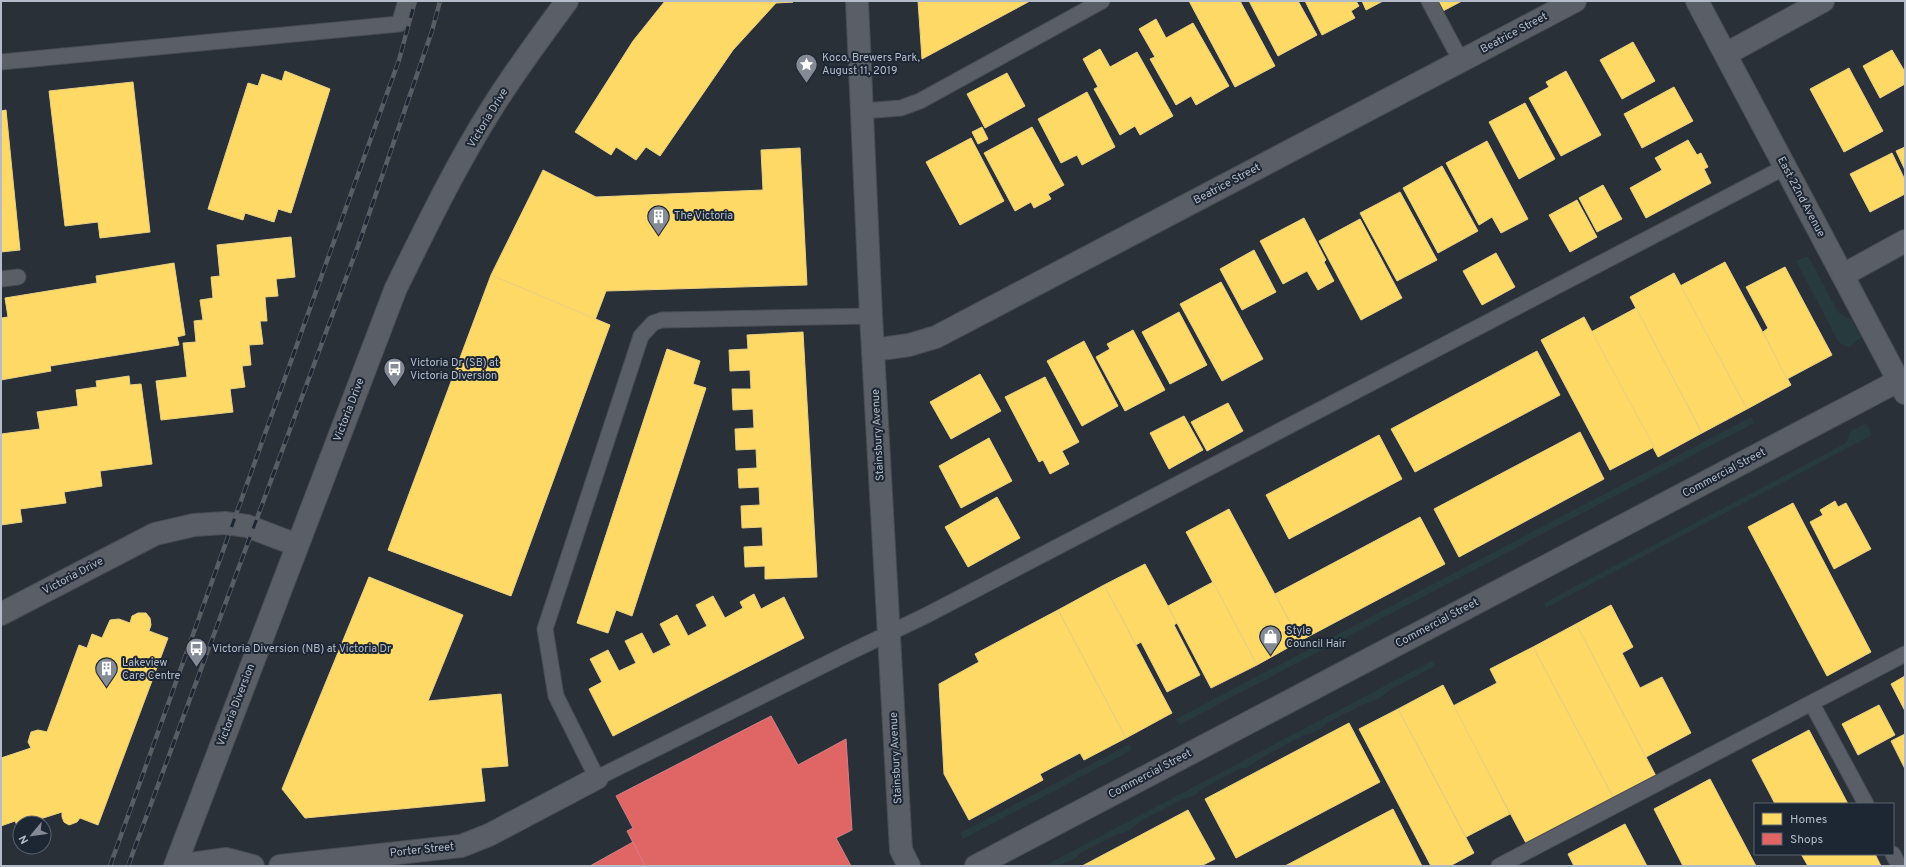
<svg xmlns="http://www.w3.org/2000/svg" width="1906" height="867" viewBox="0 0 1906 867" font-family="Overpass,sans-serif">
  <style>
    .green { fill: #273a3e }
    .homes { fill: #ffd966; stroke: #e8d084 }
    .shops { fill: #e06666; stroke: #d38084 }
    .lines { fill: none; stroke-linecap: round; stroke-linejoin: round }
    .service-casing { stroke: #484c53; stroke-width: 17 }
    .minor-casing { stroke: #484c53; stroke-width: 24 }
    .tertiary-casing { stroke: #484c53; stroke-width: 24 }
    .service { stroke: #5a5e66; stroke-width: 15 }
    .minor { stroke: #5a5e66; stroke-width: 22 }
    .tertiary { stroke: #5a5e66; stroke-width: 22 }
    .rail-casing { stroke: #595d64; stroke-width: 4.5 }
    .rail { stroke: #1d2633; stroke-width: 3; stroke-dasharray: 9; stroke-linecap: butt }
    .labels { text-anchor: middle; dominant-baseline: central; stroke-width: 4; stroke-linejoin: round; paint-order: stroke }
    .street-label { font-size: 11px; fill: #b4bcc9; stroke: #1d2633 }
    .poi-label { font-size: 11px; fill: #b4bcc9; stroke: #1d2633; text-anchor: start }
  </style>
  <rect width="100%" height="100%" fill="#2a3038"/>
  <g class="green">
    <path d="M 1808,256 L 1838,312 L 1852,320 L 1861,337 L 1849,347 L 1839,343 L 1796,261 Z"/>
    <path d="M 1751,417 L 1754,423 L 1179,725 L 1176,719 Z"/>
    <path d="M 1866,423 L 1872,435 L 1546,608 L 1544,603 L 1846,443 L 1850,432 Z"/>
    <path d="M 1432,661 L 1435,666 L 1388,691 C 1383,697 1374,702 1366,703 L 1327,723 C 1322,729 1314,734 1306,734 L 1263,757 L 1247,768 L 1241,768 L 1200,790 L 1196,795 L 1181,800 L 1139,822 C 1133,829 1126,833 1118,834 L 1081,853 C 1072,863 1058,866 1044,866 Z"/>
    <path d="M 1130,744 L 1132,750 L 963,839 L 960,833 Z"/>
  </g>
  <g class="homes">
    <path d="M 665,1 L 793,2 L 776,3 L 733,50 L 660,156 L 646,147 L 636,160 L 616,147 L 611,155 L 575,132 L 633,41 Z"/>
    <path d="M 918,1 L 1030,1 L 922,59 Z"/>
    <path d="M 1189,1 L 1240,1 L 1275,66 L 1235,87 Z"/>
    <path d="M 1249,1 L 1298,1 L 1317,35 L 1278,56 Z"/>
    <path d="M 1305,1 L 1356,1 L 1359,6 L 1351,11 L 1355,18 L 1322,35 Z"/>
    <path d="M 1362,1 L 1383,1 L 1366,10 Z"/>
    <path d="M 1436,1 L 1462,1 L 1441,12 Z"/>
    <path d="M 1156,19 L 1166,38 L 1193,23 L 1229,86 L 1196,105 L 1191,96 L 1176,105 L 1150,59 L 1155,57 L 1139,29 Z"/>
    <path d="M 1633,42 L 1655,81 L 1622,99 L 1600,60 Z"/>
    <path d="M 1100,49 L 1110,67 L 1137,52 L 1173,116 L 1140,135 L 1135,126 L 1120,135 L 1094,89 L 1098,87 L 1083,59 Z"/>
    <path d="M 1892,50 L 1905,72 L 1905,84 L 1880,98 L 1863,66 Z"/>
    <path d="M 1849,68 L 1883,131 L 1844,152 L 1810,89 Z"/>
    <path d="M 285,71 L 330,89 L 291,213 L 278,209 L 274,222 L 245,213 L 243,220 L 208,209 L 248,83 L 258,86 L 262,74 L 282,81 Z"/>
    <path d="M 1566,71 L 1601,135 L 1561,156 L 1529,98 L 1549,87 L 1546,82 Z"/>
    <path d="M 1007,73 L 1025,106 L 985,128 L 967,94 Z"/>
    <path d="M 133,82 L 150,232 L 100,238 L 98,222 L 65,226 L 49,91 Z"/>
    <path d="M 1674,87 L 1693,121 L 1642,148 L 1624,114 Z"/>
    <path d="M 1087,92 L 1115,147 L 1082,165 L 1077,155 L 1061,163 L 1038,119 Z"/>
    <path d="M 1525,103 L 1555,159 L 1519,179 L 1489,122 Z"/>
    <path d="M 6,110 L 20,250 L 1,252 L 1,111 Z"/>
    <path d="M 982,127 L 988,139 L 978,144 L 972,132 Z"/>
    <path d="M 1032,127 L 1064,185 L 1048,194 L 1051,199 L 1034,208 L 1031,202 L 1015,211 L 984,153 Z"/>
    <path d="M 971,138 L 1004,201 L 960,225 L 926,162 Z"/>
    <path d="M 1688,140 L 1697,155 L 1701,153 L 1708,167 L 1704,169 L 1711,183 L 1646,218 L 1630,188 L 1662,170 L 1655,158 Z"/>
    <path d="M 1487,141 L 1528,219 L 1501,233 L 1492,217 L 1479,225 L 1446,163 Z"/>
    <path d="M 1905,147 L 1905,170 L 1896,151 Z"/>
    <path d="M 800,148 L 807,285 L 606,291 L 595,320 L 491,275 L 543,170 L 596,197 L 763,190 L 761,150 Z"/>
    <path d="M 1892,153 L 1905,180 L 1905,194 L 1870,212 L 1850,174 Z"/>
    <path d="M 1442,166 L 1478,231 L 1438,253 L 1403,188 Z"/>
    <path d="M 1603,185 L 1622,219 L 1597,232 L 1579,198 Z"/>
    <path d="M 1400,192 L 1437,260 L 1397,281 L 1360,213 Z"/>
    <path d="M 1577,200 L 1597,237 L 1570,252 L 1549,215 Z"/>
    <path d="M 1304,218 L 1326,260 L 1324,262 L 1334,281 L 1318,290 L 1307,271 L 1283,284 L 1260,241 Z"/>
    <path d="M 1360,219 L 1402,298 L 1361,320 L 1319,241 Z"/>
    <path d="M 291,237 L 295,277 L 276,279 L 278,296 L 265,297 L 267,321 L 260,321 L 263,344 L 249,345 L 251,365 L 242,366 L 245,387 L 230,389 L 233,412 L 161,420 L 156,381 L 187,377 L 183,343 L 196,342 L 194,321 L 203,320 L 200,300 L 213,298 L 211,277 L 220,276 L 217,245 Z"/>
    <path d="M 1254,250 L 1276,292 L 1242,310 L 1220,269 Z"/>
    <path d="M 1496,253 L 1515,287 L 1482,305 L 1463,271 Z"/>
    <path d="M 1725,262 L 1791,385 L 1747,409 L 1680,286 Z"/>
    <path d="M 174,263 L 185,335 L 177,337 L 179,345 L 50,366 L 51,371 L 1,380 L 1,318 L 8,317 L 5,298 L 97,283 L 96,276 Z"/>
    <path d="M 1785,267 L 1832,355 L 1787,379 L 1763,332 L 1768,328 L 1746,287 Z"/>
    <path d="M 1674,273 L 1747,409 L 1702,433 L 1630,297 Z"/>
    <path d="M 491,275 L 610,325 L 511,596 L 388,550 Z"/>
    <path d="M 1221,282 L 1263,359 L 1222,381 L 1180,304 Z"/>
    <path d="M 1636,308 L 1702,433 L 1658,457 L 1591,332 Z"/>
    <path d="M 1179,312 L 1207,365 L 1170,384 L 1142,332 Z"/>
    <path d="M 1584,317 L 1654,447 L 1610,470 L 1541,340 Z"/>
    <path d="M 1133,330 L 1165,390 L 1125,411 L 1096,357 L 1110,349 L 1107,344 Z"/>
    <path d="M 803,332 L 817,577 L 765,579 L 765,566 L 745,567 L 744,547 L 763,546 L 762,527 L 742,528 L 741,506 L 760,505 L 759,487 L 739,488 L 738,469 L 757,468 L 756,449 L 736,450 L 735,429 L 754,428 L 753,409 L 733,410 L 732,389 L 751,389 L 750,370 L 730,371 L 729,350 L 748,349 L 747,335 Z"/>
    <path d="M 1084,341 L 1118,406 L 1082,426 L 1047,361 Z"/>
    <path d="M 667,349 L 700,361 L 693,384 L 706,388 L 632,616 L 616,610 L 608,633 L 577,623 Z"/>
    <path d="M 1537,351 L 1560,395 L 1415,472 L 1391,429 Z"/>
    <path d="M 980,374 L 1001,411 L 951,439 L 930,402 Z"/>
    <path d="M 129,376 L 130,385 L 141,384 L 152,464 L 100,471 L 102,486 L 64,492 L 66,503 L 20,509 L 22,522 L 1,525 L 1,434 L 40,429 L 37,412 L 78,406 L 76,390 L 97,387 L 96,381 Z"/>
    <path d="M 1045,377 L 1079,442 L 1062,451 L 1069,464 L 1050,474 L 1043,460 L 1039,462 L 1005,397 Z"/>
    <path d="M 1228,403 L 1243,431 L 1207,451 L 1191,422 Z"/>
    <path d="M 1184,416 L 1203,450 L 1169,469 L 1150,433 Z"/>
    <path d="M 1580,432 L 1604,479 L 1459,557 L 1434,509 Z"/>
    <path d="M 1379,435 L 1402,479 L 1289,539 L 1266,495 Z"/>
    <path d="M 989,438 L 1012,481 L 961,508 L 939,466 Z"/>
    <path d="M 997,497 L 1020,538 L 968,567 L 945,527 Z"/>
    <path d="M 1835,501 L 1838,507 L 1846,503 L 1871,549 L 1834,569 L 1810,522 L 1823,515 L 1820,510 Z"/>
    <path d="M 1793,503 L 1871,652 L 1827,676 L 1748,527 Z"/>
    <path d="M 1229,509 L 1300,641 L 1257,665 L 1186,532 Z"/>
    <path d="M 1420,517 L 1445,564 L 1300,641 L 1275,594 Z"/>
    <path d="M 1145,564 L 1177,623 L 1174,625 L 1200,675 L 1167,692 L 1141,642 L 1136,645 L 1104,585 Z"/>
    <path d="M 369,577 L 463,615 L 428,701 L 501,694 L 508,766 L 481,768 L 485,801 L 305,818 L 282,789 Z"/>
    <path d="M 1213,582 L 1257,665 L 1211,688 L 1168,606 Z"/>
    <path d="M 1104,585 L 1172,713 L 1126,738 L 1058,610 Z"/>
    <path d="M 754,594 L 761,609 L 784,597 L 804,638 L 613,736 L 589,689 L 602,682 L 590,659 L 608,650 L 619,671 L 636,663 L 625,641 L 642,633 L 653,654 L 671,645 L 660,624 L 677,615 L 688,636 L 707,626 L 696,605 L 713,596 L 725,618 L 743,608 L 740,602 Z"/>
    <path d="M 1611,605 L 1633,647 L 1622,653 L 1640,688 L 1662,677 L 1691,733 L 1646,757 L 1576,624 Z"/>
    <path d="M 1058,610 L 1126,738 L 1084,760 L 1080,753 L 1040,774 L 1043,780 L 969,820 L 944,774 L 939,684 L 979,662 L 975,654 Z"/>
    <path d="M 138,613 L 146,613 L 150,618 L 151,625 L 149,631 L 168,638 L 98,825 L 80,818 L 77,822 L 69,825 L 64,822 L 62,817 L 62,812 L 37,820 L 37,823 L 20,823 L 20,832 L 15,821 L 1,826 L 1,758 L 31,748 L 28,742 L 31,732 L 38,730 L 47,732 L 79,645 L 87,648 L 92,634 L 102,638 L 110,620 L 119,619 L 130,623 L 132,616 Z"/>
    <path d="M 1576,624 L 1656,776 L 1614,799 L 1533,647 Z"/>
    <path d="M 1533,647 L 1614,799 L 1527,845 L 1453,706 L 1497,683 L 1490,669 Z"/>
    <path d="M 1905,676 L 1905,711 L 1891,684 Z"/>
    <path d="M 1443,685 L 1510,814 L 1466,837 L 1398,709 Z"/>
    <path d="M 1879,705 L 1895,735 L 1858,755 L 1842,724 Z"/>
    <path d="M 1398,709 L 1474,853 L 1450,866 L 1431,866 L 1359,729 Z"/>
    <path d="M 1349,723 L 1380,782 L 1236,858 L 1205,799 Z"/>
    <path d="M 1809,730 L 1848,804 L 1775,804 L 1771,796 L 1752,760 Z"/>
    <path d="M 1905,734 L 1905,769 L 1891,741 Z"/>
    <path d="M 1710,779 L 1729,815 L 1756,866 L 1683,866 L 1654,809 Z"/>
    <path d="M 1393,809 L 1422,866 L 1285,866 L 1370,821 Z"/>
    <path d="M 1188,810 L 1215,859 L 1201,866 L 1082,866 Z"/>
    <path d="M 1625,824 L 1647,866 L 1574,866 L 1568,854 Z"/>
    <path d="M 1801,854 L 1875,854 L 1881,866 L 1808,866 Z"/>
  </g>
  <g class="shops">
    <path d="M 771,716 L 798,765 L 846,739 L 852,830 L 836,838 L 851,866 L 645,866 L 627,831 L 633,828 L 616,796 Z"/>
    <path d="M 633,842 L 645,866 L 590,866 Z"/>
  </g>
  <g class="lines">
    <defs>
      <g id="service">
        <path d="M 1429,1 L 1461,61"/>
        <path d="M 1,62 L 399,24 L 406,1"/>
        <path d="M 862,111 L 901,108 L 920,101 L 1102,1"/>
        <path d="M 1,279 L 18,277"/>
        <path d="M 871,316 L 662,320 L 653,323 L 641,336 L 545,629 L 556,696 L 597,778 L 846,654 L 927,615 L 1785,167"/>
        <path d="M 1812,704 L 1866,804"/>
        <path d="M 1893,854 L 1899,866"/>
        <path d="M 1499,866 L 1905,654"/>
      </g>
      <g id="minor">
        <path d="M 857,1 L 871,316 L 901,850 L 909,866"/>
        <path d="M 1697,1 L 1905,393"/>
        <path d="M 1726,54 L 1823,1"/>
        <path d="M 1843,275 L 1905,241"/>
        <path d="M 873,350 L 909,345 L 936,337 L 1575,1"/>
        <path d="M 176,866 L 227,859 L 253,866"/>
        <path d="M 280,866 L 461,846 L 489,835 L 597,778"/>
        <path d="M 976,866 L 1898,381"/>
      </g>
      <g id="tertiary">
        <path d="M 1,614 L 155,534 L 194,525 L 225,523 L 247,526 L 297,545"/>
        <path d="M 175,866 L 396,288 C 426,227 456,165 492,108 C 515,71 541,36 567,1"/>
      </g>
    </defs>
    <use href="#service" class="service-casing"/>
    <use href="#minor" class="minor-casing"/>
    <use href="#tertiary" class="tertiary-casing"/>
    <use href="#service" class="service"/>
    <use href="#minor" class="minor"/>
    <use href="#tertiary" class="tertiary"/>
    <defs>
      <g id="rail">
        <path d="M 110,866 L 399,60 L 415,1"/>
        <path d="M 128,866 L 358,246 L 432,31 L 440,1"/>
      </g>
    </defs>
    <use href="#rail" class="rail-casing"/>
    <use href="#rail" class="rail"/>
  </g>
  <defs>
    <symbol id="sight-pin" viewBox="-11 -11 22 30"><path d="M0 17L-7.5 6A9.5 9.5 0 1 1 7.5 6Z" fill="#848b96" stroke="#1d2633"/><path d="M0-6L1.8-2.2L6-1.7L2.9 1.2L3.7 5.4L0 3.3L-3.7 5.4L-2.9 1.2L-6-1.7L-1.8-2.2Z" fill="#fff"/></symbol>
    <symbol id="building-pin" viewBox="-11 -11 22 30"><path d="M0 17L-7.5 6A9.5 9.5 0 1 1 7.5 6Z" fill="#848b96" stroke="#1d2633"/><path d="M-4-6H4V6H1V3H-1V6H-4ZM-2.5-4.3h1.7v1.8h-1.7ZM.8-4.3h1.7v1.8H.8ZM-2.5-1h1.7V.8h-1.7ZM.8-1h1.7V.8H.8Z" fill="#fff"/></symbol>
    <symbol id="bus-pin" viewBox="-11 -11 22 30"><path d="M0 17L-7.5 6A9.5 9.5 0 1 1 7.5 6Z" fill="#848b96" stroke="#1d2633"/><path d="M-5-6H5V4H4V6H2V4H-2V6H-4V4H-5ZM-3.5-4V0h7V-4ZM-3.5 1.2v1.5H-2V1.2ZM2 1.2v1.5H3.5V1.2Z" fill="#fff"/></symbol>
    <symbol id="shop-pin" viewBox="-11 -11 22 30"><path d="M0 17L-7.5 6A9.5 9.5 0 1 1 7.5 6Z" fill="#848b96" stroke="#1d2633"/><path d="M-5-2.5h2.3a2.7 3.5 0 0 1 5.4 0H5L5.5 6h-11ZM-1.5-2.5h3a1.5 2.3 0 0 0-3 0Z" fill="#fff"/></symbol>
  </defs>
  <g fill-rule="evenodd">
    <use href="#sight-pin" x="794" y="52" width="25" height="34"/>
    <use href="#building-pin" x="646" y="204" width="25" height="34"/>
    <use href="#bus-pin" x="382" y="356" width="25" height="34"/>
    <use href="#shop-pin" x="1258" y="624" width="25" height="34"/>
    <use href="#bus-pin" x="184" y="636" width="25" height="34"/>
    <use href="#building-pin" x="94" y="656" width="25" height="34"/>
  </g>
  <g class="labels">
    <g class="street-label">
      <text transform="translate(1514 33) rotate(-28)">Beatrice Street</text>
      <text transform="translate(488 118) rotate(-59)">Victoria Drive</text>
      <text transform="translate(1227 184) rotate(-28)">Beatrice Street</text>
      <text transform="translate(1801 197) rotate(62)">East 22nd Avenue</text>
      <text transform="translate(349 410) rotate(-69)">Victoria Drive</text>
      <text transform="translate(878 435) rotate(-93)">Stainsbury Avenue</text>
      <text transform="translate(1724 473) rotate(-28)">Commercial Street</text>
      <text transform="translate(73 576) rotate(-28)">Victoria Drive</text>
      <text transform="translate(1437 623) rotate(-28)">Commercial Street</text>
      <text transform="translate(236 705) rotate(-69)">Victoria Diversion</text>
      <text transform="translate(896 758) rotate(-93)">Stainsbury Avenue</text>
      <text transform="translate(1150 774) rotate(-28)">Commercial Street</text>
      <text transform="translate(422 850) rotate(-6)">Porter Street</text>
    </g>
    <g class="poi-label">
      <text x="822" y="58">Koco, Brewers Park,<tspan x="822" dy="13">August 11, 2019</tspan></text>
      <text x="674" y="216">The Victoria</text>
      <text x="410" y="363">Victoria Dr (SB) at<tspan x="410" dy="13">Victoria Diversion</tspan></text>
      <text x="1286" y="631">Style<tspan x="1286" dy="13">Council Hair</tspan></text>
      <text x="212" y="649">Victoria Diversion (NB) at Victoria Dr</text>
      <text x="122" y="663">Lakeview<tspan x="122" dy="13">Care Centre</tspan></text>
    </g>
  </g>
  <rect width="1906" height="867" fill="none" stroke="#b4bcc9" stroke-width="4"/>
  <rect x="1754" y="803" width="140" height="52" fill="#1d2633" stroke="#59626f"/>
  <rect x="1762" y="813" width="20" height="12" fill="#ffd966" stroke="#59626f"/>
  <text x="1790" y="823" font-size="12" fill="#b4bcc9">Homes</text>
  <rect x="1762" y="833" width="20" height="12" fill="#e06666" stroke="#59626f"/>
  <text x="1790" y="843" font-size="12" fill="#b4bcc9">Shops</text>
  <g transform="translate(32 835) rotate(241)"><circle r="19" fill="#1d2633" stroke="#59626f"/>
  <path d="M0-3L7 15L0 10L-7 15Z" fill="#848b96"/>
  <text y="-6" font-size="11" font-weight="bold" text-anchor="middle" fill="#b4bcc9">N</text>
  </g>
</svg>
